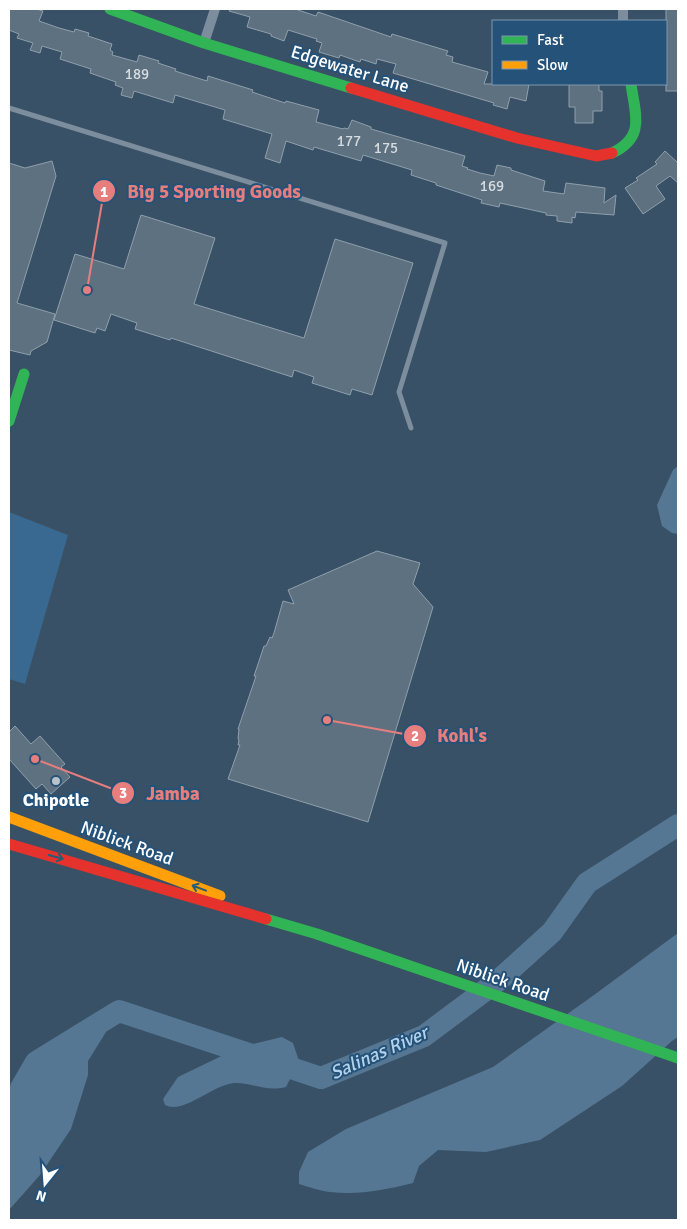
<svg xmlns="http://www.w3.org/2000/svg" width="687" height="1229" viewBox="0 0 687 1229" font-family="Signika,sans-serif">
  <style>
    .green { fill: #396890 }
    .water { fill: #567793 }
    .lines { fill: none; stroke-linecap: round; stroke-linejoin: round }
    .river { stroke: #567793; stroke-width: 22 }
    .building { fill: #5e7181; stroke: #8f9fac }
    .lane { stroke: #7c8d9d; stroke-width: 5 }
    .street { stroke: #7c8d9d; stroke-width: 10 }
    .fast { stroke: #30b455; stroke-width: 11 }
    .slow { stroke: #ff9f0a; stroke-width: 11 }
    .jam { stroke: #e5322d; stroke-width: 11 }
    .oneway { stroke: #265c75 }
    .poi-dot { fill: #b9c2c9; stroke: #255279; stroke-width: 2 }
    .labels { text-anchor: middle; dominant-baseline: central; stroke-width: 4; stroke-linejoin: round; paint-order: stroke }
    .number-label { font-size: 15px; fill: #d7dce0 }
    .street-label { font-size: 18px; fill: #fff; stroke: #255279 }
    .poi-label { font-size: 18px; font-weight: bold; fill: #fff; stroke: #255279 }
    .water-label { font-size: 19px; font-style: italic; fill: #b2d2eb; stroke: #255279 }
    .leader { fill: none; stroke: #e67e7e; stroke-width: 2 }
    .callout-dot { fill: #e67e7e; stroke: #255279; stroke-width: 2 }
    .mark-label { font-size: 15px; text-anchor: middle; font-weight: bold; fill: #fff }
    .callout-label { font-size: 19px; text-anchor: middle; font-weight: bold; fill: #e67e7e; stroke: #255279; stroke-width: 4; stroke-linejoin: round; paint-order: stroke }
  </style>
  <rect width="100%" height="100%" fill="#385166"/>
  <path class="green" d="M 9,512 L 68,535 L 25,684 L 9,679 Z"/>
  <g class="water">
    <path d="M 678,466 L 678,534 L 672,533 L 662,526 L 657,505 L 673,470 Z"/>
    <path d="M 678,933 L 678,1037 L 672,1041 L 622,1086 L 540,1140 L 486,1152 L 438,1150 L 419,1166 L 413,1183 C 385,1190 359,1195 330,1192 C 320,1191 309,1187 299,1184 L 299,1172 L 308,1152 L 346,1129 L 493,1067 L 594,995 Z"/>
    <path d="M 119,1011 L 88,1061 L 88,1075 L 71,1129 L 40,1175 L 9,1210 L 9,1124 L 21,1088 L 36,1062 Z"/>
    <path d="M 282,1037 L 293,1043 L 299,1061 L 286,1087 C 265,1092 254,1083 236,1083 C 214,1083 184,1115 165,1105 L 163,1099 L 178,1077 L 240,1047 Z"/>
  </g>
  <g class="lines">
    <path class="river" d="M 9,1124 L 21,1088 L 36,1062 L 119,1011 L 321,1078 L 424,1036 L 499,980 L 552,932 L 587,883 L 678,825"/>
  </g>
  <g class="building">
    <path d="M 9,9 L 36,9 L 43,11 L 39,21 L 59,28 L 74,32 L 75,29 L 89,33 L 88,36 L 112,44 L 110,50 L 113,52 L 112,55 L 137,62 L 139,55 L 159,61 L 158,63 L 176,69 L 175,71 L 207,81 L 208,76 L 253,90 L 252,92 L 285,103 L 286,101 L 319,110 L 316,122 L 343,129 L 344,128 L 348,129 L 352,120 L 371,127 L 371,129 L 465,156 L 462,166 L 468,168 L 467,169 L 480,173 L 494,176 L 497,165 L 511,168 L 511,170 L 545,181 L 543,191 L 564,194 L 566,183 L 605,188 L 604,203 L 616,195 L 614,215 L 576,212 L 575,218 L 572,217 L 572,223 L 557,221 L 557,216 L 546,215 L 546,213 L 500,203 L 499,207 L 481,203 L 482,200 L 436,185 L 436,183 L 411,175 L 412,170 L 363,155 L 361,161 L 314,147 L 313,150 L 286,141 L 280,163 L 265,158 L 272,134 L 223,119 L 225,110 L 175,95 L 173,103 L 134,91 L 132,98 L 121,95 L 123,88 L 115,85 L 116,82 L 90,73 L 91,69 L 60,59 L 62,52 L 42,46 L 40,53 L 30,50 L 33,43 L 17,38 L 19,34 L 9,30 Z"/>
    <path d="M 230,9 L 295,9 L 316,16 L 318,12 L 391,37 L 392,34 L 448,51 L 446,55 L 453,57 L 452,62 L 488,72 L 484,84 L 529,84 L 526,101 L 510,97 L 507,109 L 493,105 L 494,103 L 393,73 L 396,64 L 377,59 L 376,64 L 361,59 L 360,62 L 340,55 L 339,58 L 319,52 L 322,43 L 316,41 L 317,39 L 288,30 L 284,41 L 271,36 L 271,34 L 247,27 L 250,17 L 229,11 Z"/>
    <rect x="666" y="9" width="12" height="82"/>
    <path d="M 569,84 L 599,84 L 599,91 L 602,91 L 602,111 L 593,111 L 593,123 L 575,123 L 575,107 L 569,107 Z"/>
    <path d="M 665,151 L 678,163 L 678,183 L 670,176 L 656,186 L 665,199 L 643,214 L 625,188 L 638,180 L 636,178 L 657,164 L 655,162 Z"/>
    <path d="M 52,161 L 56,176 L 17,303 L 55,314 L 47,342 L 31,351 L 30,355 L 9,350 L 9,163 L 25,168 Z"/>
    <path d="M 141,215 L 215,238 L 194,304 L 304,338 L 335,239 L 413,263 L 372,395 L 352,389 L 350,395 L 312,383 L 314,377 L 294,370 L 292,377 L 171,338 L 170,340 L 135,329 L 137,323 L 111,314 L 105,331 L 97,328 L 95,333 L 54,320 L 75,254 L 124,269 Z"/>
    <path d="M 377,551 L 420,563 L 413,584 L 433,607 L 368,822 L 228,779 L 240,745 L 238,745 L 239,740 L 238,739 L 239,729 L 238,729 L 256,676 L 254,676 L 264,646 L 266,646 L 270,637 L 272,638 L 274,633 L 283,601 L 294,604 L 288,590 Z"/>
    <path d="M 15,726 L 31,744 L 40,736 L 65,764 L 61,767 L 70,777 L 51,794 L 42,784 L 36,789 L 9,759 L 9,732 Z"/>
  </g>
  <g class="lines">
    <path class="lane" d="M 9,108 L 445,243 L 399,392 L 411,428"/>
    <g class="street">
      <path d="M 623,9 L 623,21"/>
      <path d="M 204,43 L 215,9"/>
    </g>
    <g class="fast">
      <path d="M 110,9 L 204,43 L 351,88"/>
      <path d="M 612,153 C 646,137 635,114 631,84"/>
      <path d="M 9,421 L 24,374"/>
      <path d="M 266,919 L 317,934 L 678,1058"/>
    </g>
    <path class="slow" d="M 9,817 L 220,896"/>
    <g class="jam">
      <path d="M 351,88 L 517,138 L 596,156 L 612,153"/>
      <path d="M 9,844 L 266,919"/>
    </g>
  </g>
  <defs><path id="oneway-shaft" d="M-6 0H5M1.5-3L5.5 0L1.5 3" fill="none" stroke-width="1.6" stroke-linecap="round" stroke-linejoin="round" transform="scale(1.25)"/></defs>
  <g class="oneway">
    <use href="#oneway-shaft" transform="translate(56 857) rotate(16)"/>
    <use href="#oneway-shaft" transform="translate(199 888) rotate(-159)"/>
  </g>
  <circle class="poi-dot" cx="56" cy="781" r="5"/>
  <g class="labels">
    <g class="number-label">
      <text x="137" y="74">189</text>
      <text x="349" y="141">177</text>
      <text x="386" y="148">175</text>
      <text x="492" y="186">169</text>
    </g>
    <g class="street-label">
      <text transform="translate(350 69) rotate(17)">Edgewater Lane</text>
      <text transform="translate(127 843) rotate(20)">Niblick Road</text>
      <text transform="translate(503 980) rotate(19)">Niblick Road</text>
    </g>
    <g class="poi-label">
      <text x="56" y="800">Chipotle</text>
    </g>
    <g class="water-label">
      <text transform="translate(379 1053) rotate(-24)">Salinas River</text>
    </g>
  </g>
  <path class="leader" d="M87 290L104 191M327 720L415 736M35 759L123 793"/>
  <g class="callout-dot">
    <circle cx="87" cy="290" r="5"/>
    <circle cx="327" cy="720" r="5"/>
    <circle cx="35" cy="759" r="5"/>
    <circle cx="104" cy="191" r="12"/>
    <circle cx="415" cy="736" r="12"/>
    <circle cx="123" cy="793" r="12"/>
  </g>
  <g class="mark-label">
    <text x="104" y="197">1</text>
    <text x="415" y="741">2</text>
    <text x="123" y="798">3</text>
  </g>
  <g class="callout-label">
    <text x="214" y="198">Big 5 Sporting Goods</text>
    <text x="462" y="742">Kohl's</text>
    <text x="173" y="800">Jamba</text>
  </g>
  <rect width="687" height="1229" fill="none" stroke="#ffffff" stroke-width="20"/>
  <rect x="492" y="20" width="175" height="65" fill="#255279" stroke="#7c97af"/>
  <rect x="502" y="36" width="25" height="8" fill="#30b455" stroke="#7c97af"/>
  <text x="537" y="45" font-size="15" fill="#ffffff">Fast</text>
  <rect x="502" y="61" width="25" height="8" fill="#ff9f0a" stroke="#7c97af"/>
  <text x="537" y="70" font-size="15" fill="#ffffff">Slow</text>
  <g transform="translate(45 1184) rotate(197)" stroke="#255279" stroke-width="4" paint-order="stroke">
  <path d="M0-4L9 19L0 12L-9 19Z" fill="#ffffff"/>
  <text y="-8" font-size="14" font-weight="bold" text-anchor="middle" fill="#ffffff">N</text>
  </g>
</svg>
